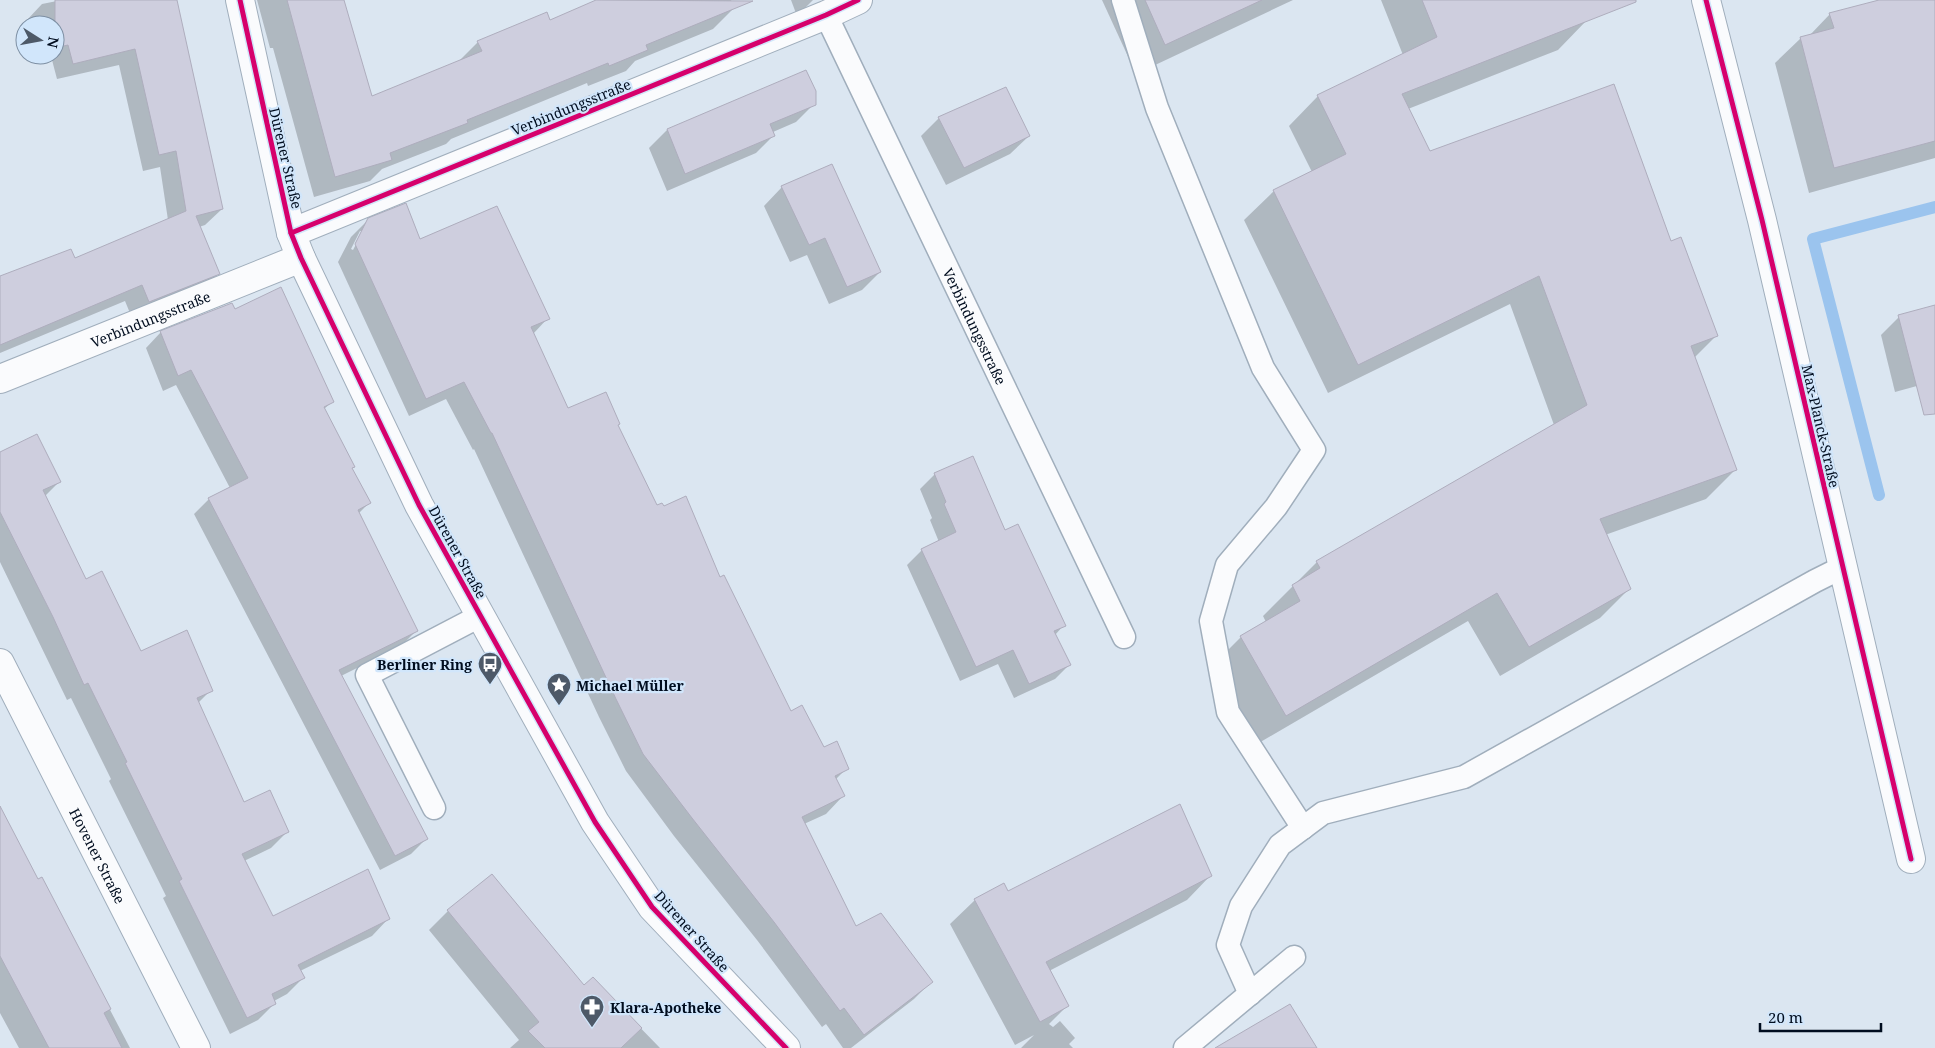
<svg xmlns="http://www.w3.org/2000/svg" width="1935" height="1048" viewBox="0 0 1935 1048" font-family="'Noto Serif',serif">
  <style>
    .shadow { fill: #0003; fill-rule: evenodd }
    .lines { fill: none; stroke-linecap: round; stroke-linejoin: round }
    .stream { stroke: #9bc4ee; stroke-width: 12 }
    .building { fill: #cecede; stroke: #aeadbd }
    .service-casing { stroke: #a0aebc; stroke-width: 25 }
    .minor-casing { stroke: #a0aebc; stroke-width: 30 }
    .tertiary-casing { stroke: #a0aebc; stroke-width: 30 }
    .service { stroke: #fafbfd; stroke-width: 22 }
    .minor { stroke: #fafbfd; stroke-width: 28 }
    .tertiary { stroke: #fafbfd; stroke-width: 28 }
    .cycleway-casing { stroke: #d1e6fb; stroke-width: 8 }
    .cycleway { stroke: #d6006c; stroke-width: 5 }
    .labels { text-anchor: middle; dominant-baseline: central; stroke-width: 4.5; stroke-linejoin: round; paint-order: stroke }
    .street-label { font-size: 14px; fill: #000d1f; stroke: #d1e6fb }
    .poi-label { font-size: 14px; font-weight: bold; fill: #000d1f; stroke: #d1e6fb; text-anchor: start }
  </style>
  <rect width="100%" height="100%" fill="#dbe6f1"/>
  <g class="shadow">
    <path d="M 62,0 L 173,0 L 222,209 L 205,225 L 199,227 L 219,273 L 202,290 L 132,318 L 125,301 L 0,353 L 0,278 L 74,259 L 168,220 L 160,167 L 143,171 L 119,65 L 57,79 L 52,60 L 36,64 L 34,55 L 55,55 L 55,25 L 27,25 L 26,21 L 42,4 Z"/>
    <path d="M 257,0 L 343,0 L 371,98 L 457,63 L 478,42 L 549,21 L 599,0 L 731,0 L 734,8 L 713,29 L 635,61 L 626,71 L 588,86 L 587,83 L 451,139 L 446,144 L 382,169 L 370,181 L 314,197 L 273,48 L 270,48 Z"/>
    <path d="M 791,0 L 813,0 L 797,16 Z"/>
    <path d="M 1102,0 L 1293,0 L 1136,74 Z"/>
    <path d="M 1381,0 L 1579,0 L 1587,20 L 1558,50 L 1408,109 L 1429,152 L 1670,242 L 1716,336 L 1694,358 L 1735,470 L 1706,499 L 1605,535 L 1629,589 L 1600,618 L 1500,676 L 1468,621 L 1257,744 L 1212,666 L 1241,637 L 1266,622 L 1263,616 L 1317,562 L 1554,425 L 1510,304 L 1328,393 L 1244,220 L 1274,191 L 1312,172 L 1289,126 L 1318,96 L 1403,55 Z"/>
    <path d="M 1884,0 L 1935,0 L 1935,158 L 1809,193 L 1775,63 L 1801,38 L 1809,36 L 1830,14 Z"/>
    <path d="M 814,104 L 796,122 L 773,132 L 774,135 L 756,153 L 667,191 L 649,148 L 667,130 Z"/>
    <path d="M 939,118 L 1029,136 L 1010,154 L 946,185 L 921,136 Z"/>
    <path d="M 782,187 L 880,272 L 862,290 L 829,304 L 807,255 L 790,262 L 764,206 Z"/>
    <path d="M 369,219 L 419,241 L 548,318 L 533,334 L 567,410 L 617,425 L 656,506 L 719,578 L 790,712 L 823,749 L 847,768 L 835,780 L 843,796 L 826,814 L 804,824 L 856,927 L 931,982 L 914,999 L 851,1048 L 843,1048 L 826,1024 L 822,1027 L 757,940 L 674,836 L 626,771 L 599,717 L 474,449 L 473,450 L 446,399 L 409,416 L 338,262 L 351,237 ZM 360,231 L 363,231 L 353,250 L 351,249 Z"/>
    <path d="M 1935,307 L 1935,381 L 1895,392 L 1881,335 L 1899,317 Z"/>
    <path d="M 234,311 L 332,402 L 324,409 L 351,469 L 369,503 L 359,513 L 416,631 L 401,646 L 341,676 L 427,838 L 411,854 L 380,870 L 194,514 L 209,499 L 230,488 L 176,385 L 163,391 L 146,348 L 161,332 Z"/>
    <path d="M 0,454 L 59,482 L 45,496 L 86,580 L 140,653 L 211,690 L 198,703 L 243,804 L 288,831 L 271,848 L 244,861 L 272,918 L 388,919 L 372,936 L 300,971 L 303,978 L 287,994 L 274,1001 L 275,1003 L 258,1020 L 230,1034 L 163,898 L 166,896 L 109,781 L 111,779 L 71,698 L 67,700 L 0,562 Z"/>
    <path d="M 935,474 L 1005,531 L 1064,625 L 1055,635 L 1070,664 L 1055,679 L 1014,698 L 998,664 L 960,681 L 907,565 L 922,550 L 939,542 L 930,520 L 932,518 L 920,489 Z"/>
    <path d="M 0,809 L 37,880 L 41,878 L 130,1048 L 19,1048 L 0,1013 Z"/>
    <path d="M 491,875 L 583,987 L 593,979 L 660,1048 L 510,1048 L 519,1040 L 429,930 L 448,911 Z"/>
    <path d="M 1211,875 L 1187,900 L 1049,971 L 1067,1006 L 1049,1024 L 1053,1027 L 1060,1021 L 1075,1038 L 1069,1044 L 1073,1048 L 1021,1048 L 1034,1035 L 1015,1045 L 950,924 L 975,900 L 1007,892 Z"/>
  </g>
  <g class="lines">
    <path class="stream" d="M 1879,495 L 1813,239 L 1935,207"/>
  </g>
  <g class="building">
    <path d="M 55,0 L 177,0 L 223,209 L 196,216 L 220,274 L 149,302 L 142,285 L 0,345 L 0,276 L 71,249 L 75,258 L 186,211 L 176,151 L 159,155 L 135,49 L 73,64 L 68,45 L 55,48 Z"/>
    <path d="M 287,0 L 344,0 L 372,96 L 482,51 L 477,41 L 547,12 L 550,20 L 596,0 L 753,1 L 646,45 L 648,50 L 609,66 L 608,63 L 467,120 L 468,123 L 390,153 L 392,160 L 335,177 Z"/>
    <path d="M 1145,0 L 1262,0 L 1165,45 Z"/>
    <path d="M 1422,0 L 1636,0 L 1636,2 L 1402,94 L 1430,151 L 1614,84 L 1671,241 L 1681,237 L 1718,336 L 1691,346 L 1737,470 L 1600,519 L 1631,589 L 1529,647 L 1497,593 L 1286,716 L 1240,636 L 1300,601 L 1292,585 L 1320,568 L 1316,561 L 1587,405 L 1539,276 L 1358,365 L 1273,190 L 1346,154 L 1317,95 L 1437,37 Z"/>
    <path d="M 1879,0 L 1935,0 L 1935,141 L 1834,168 L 1800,37 L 1834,28 L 1829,13 Z"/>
    <path d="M 806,70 L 816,91 L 816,105 L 770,124 L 775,136 L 685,174 L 667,129 Z"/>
    <path d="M 1006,87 L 1030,136 L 964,168 L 938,117 Z"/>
    <path d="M 832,164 L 881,272 L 847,287 L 825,238 L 809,245 L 781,186 Z"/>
    <path d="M 406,203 L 420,239 L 497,206 L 550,319 L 531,327 L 568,408 L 606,392 L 620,424 L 618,425 L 657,505 L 662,503 L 664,506 L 686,496 L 720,577 L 724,575 L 791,711 L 802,705 L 824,747 L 837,741 L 849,769 L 835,776 L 845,796 L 802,817 L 856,926 L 881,913 L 933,982 L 864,1035 L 844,1008 L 840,1011 L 774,922 L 692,818 L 643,754 L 616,699 L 492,433 L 491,433 L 464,382 L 426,399 L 355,244 L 368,218 Z"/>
    <path d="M 281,287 L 334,402 L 324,407 L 355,467 L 352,468 L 371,503 L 358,510 L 418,631 L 339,670 L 428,839 L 395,856 L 208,498 L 248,478 L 191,370 L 178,376 L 160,331 L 232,303 L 235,309 Z"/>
    <path d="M 1935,305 L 1935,414 L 1924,415 L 1898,315 Z"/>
    <path d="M 37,434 L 61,482 L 43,490 L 86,579 L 102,571 L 141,651 L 187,630 L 213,691 L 197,698 L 244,802 L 270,790 L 289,832 L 242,854 L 273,916 L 368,869 L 390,919 L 298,965 L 305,978 L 272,994 L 276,1004 L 247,1018 L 179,881 L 182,879 L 125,763 L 127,762 L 88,683 L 84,685 L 53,617 L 0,512 L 0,452 Z"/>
    <path d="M 973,456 L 1005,530 L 1018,524 L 1066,626 L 1054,631 L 1071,665 L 1029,684 L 1013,650 L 976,667 L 921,549 L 956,532 L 944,504 L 946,502 L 934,473 Z"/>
    <path d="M 1180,804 L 1212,876 L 1046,962 L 1069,1006 L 1040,1022 L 974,899 L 1004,883 L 1008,891 Z"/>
    <path d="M 0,806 L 38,879 L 42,877 L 111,1009 L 104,1013 L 122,1048 L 49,1048 L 0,956 Z"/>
    <path d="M 492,874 L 584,985 L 593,977 L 642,1028 L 621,1048 L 545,1048 L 528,1031 L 539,1022 L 447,910 Z"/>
    <path d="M 1290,1004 L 1317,1048 L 1215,1048 Z"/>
  </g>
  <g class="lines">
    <defs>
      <g id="service">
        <path d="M 1123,0 L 1157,108 L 1263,368 L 1314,450 L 1276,507 L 1227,565 L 1211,621 L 1228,712 L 1303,828"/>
        <path id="s1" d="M 826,15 L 1124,637"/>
        <path d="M 434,808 L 367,675 L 480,616"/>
        <path d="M 1250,994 L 1228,945 L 1241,906 L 1280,845 L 1323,813 L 1464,777 L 1815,581 L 1843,567"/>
        <path d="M 1185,1048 L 1294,957"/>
      </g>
      <g id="minor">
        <path d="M 1706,0 L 1762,220 L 1911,859"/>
        <path d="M 291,233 L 826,15 L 858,0"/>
        <path id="s2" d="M 0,379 L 301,258"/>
        <path id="s3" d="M 0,663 L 196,1048"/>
      </g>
      <path id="tertiary" d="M 240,0 L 291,233 L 301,258 L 419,505 L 595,822 L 652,907 L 786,1048"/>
    </defs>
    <use href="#service" class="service-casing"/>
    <use href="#minor" class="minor-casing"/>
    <use href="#tertiary" class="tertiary-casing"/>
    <use href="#service" class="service"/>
    <use href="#minor" class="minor"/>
    <use href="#tertiary" class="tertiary"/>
    <defs>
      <g id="cycleway">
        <path d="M 240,0 L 291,233 L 301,258 L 419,505 L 595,822 L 652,907 L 786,1048"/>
        <path d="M 1706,0 L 1762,220 L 1911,859"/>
        <path d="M 291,233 L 826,15 L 858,0"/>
      </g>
    </defs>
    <use href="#cycleway" class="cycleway-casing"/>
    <use href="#cycleway" class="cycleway"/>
  </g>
  <defs>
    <symbol id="bus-pin" viewBox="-11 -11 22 30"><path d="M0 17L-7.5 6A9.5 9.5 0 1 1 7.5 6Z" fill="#4d5968" stroke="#d1e6fb"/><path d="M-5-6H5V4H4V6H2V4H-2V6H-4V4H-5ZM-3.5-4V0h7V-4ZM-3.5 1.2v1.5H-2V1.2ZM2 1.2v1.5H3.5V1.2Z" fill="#fff"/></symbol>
    <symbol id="sight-pin" viewBox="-11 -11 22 30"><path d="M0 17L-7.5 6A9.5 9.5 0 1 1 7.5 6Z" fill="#4d5968" stroke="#d1e6fb"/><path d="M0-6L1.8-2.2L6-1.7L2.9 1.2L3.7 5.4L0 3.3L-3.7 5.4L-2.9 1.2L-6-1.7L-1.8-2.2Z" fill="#fff"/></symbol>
    <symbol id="pharmacy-pin" viewBox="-11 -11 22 30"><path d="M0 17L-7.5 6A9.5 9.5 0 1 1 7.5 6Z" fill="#4d5968" stroke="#d1e6fb"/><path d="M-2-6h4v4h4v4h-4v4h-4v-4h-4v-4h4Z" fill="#fff"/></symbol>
  </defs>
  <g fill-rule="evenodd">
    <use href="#bus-pin" x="476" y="650" width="28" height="38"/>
    <use href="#sight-pin" x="545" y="671" width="28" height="38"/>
    <use href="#pharmacy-pin" x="578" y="993" width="28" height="38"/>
  </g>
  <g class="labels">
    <g class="street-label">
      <text transform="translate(571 107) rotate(-22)">Verbindungsstraße</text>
      <text transform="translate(286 158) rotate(77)">Dürener Straße</text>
      <text stroke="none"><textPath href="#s2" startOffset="162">Verbindungsstraße</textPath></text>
      <text stroke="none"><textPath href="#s1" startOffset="345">Verbindungsstraße</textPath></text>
      <text transform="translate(1821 426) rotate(77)">Max-Planck-Straße</text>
      <text transform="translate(458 552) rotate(61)">Dürener Straße</text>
      <text stroke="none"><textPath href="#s3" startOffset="216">Hovener Straße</textPath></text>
      <text transform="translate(692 931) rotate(48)">Dürener Straße</text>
    </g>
    <g class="poi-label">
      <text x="472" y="664" text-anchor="end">Berliner Ring</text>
      <text x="576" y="685">Michael Müller</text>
      <text x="610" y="1007">Klara-Apotheke</text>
    </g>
  </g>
  <g transform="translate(40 40) rotate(101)"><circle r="24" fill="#d1e6fb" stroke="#7d8fa3"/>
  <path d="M0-4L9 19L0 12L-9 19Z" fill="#4d5968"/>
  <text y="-8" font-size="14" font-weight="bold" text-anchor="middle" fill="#000d1f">N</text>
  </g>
  <path d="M1760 1023v8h121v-8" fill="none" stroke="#000d1f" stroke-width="2.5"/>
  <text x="1768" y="1023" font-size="15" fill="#000d1f" stroke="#d1e6fb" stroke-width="4" paint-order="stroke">20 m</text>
</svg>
